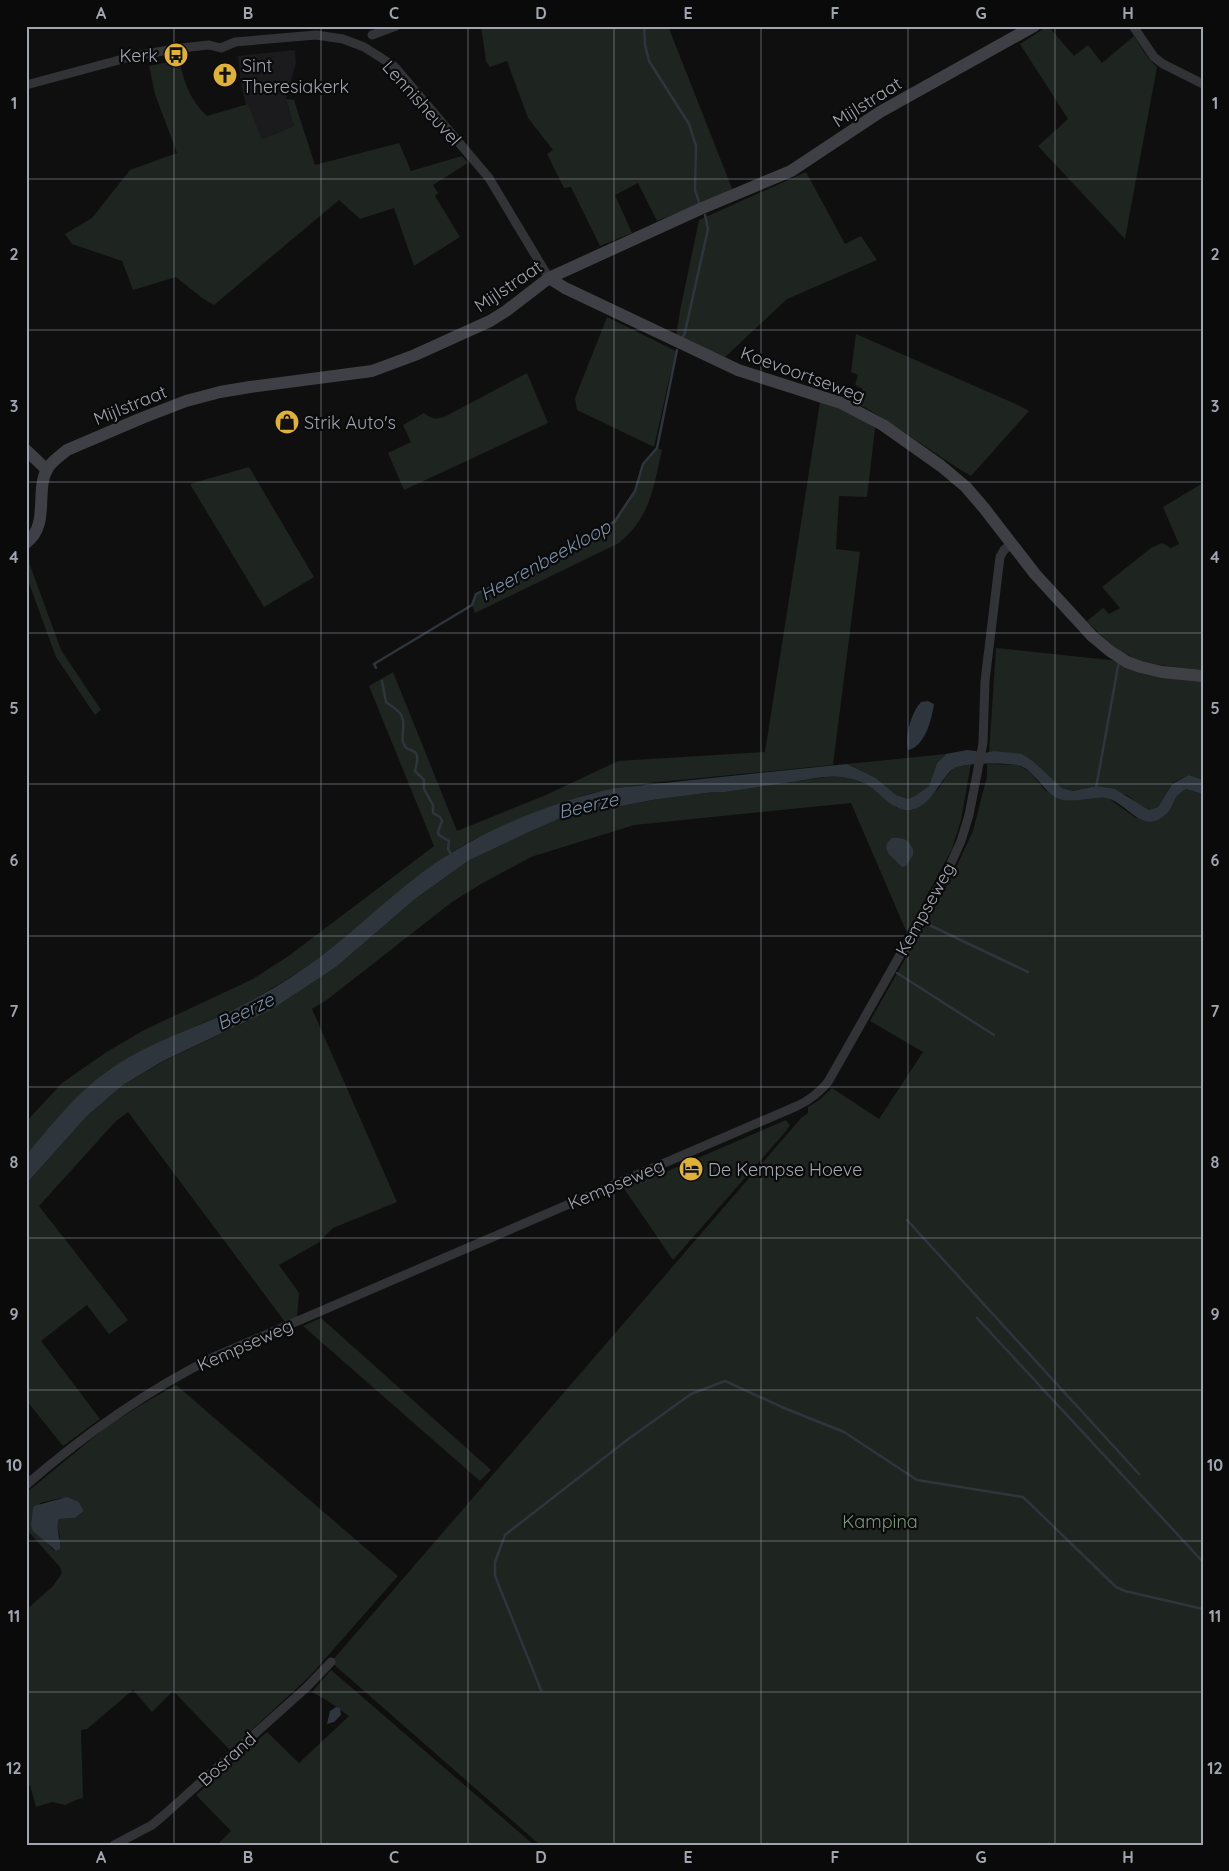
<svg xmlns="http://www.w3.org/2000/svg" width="1229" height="1871" viewBox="0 0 1229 1871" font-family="Quicksand,sans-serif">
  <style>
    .built { fill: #1b1b1d }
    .green { fill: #1e241f; fill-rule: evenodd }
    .water { fill: #2e353c }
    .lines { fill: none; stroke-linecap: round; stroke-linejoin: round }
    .stream { stroke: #2e353c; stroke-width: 2.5 }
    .street { stroke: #323337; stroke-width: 9 }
    .secondary { stroke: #3f4045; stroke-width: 12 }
    .grid { fill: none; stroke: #a1a5b0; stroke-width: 1; stroke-opacity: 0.55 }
    .labels { text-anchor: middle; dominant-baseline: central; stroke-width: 4.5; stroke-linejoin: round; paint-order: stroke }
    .poi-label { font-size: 18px; fill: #a1a5b0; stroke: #0a0a0b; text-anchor: start }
    .street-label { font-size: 18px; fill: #a1a5b0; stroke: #0a0a0b }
    .park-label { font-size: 18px; fill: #7a9a7d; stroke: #0a0a0b }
    .water-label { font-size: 19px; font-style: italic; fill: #7a90a9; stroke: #0a0a0b }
    .neatline { fill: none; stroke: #a1a5b0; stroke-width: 2 }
    .grid-label { font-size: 16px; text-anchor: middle; font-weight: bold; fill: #a1a5b0 }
  </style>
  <rect width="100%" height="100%" fill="#0f0f10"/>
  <path class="built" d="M 295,50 L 296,63 L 286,99 L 294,126 L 262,139 L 248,105 L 246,105 L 241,85 L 238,56 Z"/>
  <g class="green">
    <path d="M 481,26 L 668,26 L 733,191 L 657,221 L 638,183 L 615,195 L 632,233 L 600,246 L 571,187 L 564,188 L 547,154 L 553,150 L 528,118 L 507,61 L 490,67 L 486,61 Z"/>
    <path d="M 1048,26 L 1074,56 L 1088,45 L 1102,63 L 1134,36 L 1148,58 L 1157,67 L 1125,239 L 1038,146 L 1068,119 L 1020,44 Z"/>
    <path d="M 179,60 C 185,84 189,98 207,116 L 248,104 L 262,139 L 294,126 L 286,99 L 294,100 L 315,165 L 399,143 L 411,171 L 462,156 L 468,163 L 433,185 L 438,193 L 435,196 L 460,237 L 414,266 L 394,208 L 360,219 L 339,200 L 214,305 L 202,298 L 176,277 L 133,290 L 122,261 L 72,244 L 65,234 L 92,218 L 130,170 L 177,153 L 155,94 L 149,66 Z"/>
    <path d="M 806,172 L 845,244 L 861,236 L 877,260 L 787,299 L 723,359 L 676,337 L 680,311 L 699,220 Z"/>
    <path d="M 607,317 L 678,352 L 670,375 L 654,447 L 577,410 L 575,398 Z"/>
    <path d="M 856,334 L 1020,406 L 1029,411 L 971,476 C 932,453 897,425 857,403 L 863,389 L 855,385 L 858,375 L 851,372 Z"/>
    <path d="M 527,373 L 548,423 L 404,490 L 388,453 L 411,442 L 403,425 L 424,413 C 433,420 438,420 448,415 Z"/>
    <path d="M 820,402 L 854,414 L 875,428 L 867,497 L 839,496 L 836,549 L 860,552 L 833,765 L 649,783 L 592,793 L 560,803 L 471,841 L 452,852 L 411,881 L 347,936 L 304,969 L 244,1005 L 149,1047 L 90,1085 L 26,1155 L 26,1122 L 62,1083 L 105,1053 L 144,1030 L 253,979 L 290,955 L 434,846 L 369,686 L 393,672 L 457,831 L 546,795 L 618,761 L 765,752 Z"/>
    <path d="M 657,448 L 662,450 C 653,489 651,516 619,543 L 475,613 L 472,605 L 476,594 L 585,541 L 615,521 L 635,491 L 643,464 Z"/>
    <path d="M 249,467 L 314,577 L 264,607 L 190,484 Z"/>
    <path d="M 1203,483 L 1203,670 C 1145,664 1128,665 1087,621 L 1103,608 L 1109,614 L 1120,608 L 1102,587 L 1151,548 L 1162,543 L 1171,548 L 1179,544 L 1163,507 Z"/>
    <path d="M 26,554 L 61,650 L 101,710 L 95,715 L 56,657 L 26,575 Z"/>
    <path d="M 996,648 L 1119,661 L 1203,680 L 1203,780 L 1189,775 L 1172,783 L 1158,807 L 1150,810 L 1140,805 L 1127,795 L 1096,786 L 1073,791 L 1062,788 L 1034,762 L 994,751 L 989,753 Z"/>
    <path d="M 946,754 L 937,763 L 929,786 L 915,797 L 908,799 L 896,795 L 876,778 L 847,764 Z"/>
    <path d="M 971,764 L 961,820 L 952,849 L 907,933 L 851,803 L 634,825 L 531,857 L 481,884 L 452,902 L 328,999 L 312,1009 L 397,1202 L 333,1228 L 318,1243 L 279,1265 L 299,1293 L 297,1317 L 285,1322 L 128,1112 L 115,1122 L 39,1206 L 128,1320 L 109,1334 L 87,1305 L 41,1341 L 100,1419 L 63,1446 L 26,1400 L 26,1184 L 87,1116 L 123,1085 L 164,1061 L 271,1010 L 336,967 L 415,899 L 468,861 L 529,832 L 561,818 L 652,800 L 714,792 L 725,792 L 825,777 L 844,776 L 868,785 L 897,808 L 913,810 L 927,800 L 939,788 L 945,778 L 954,768 Z"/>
    <path d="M 987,764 L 1018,765 L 1030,772 L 1045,790 L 1070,801 L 1094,797 L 1108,798 L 1136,818 L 1172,807 L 1176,797 L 1186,789 L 1203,794 L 1203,1845 L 540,1845 L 331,1662 L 801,1118 L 808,1113 L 808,1107 L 818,1101 L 832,1088 L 879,1119 L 923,1052 L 870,1021 L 950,880 L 973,831 L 987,776 Z"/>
    <path d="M 786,1120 L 790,1125 L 787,1130 L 673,1260 L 623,1187 L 663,1173 Z"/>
    <path d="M 321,1318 L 491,1470 L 480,1481 L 303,1326 Z"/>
    <path d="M 176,1385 L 398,1576 L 309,1677 L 230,1750 L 173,1691 L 152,1712 L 133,1690 L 87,1729 L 81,1730 L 83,1798 L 76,1800 L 65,1805 L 52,1802 L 36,1807 L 30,1785 L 26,1785 L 26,1610 L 53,1586 L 62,1573 L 60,1567 L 26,1529 L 26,1493 L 106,1427 L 144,1403 ZM 62,1498 L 79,1502 L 84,1511 L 75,1518 L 59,1519 L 57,1525 L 60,1538 L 54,1551 L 31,1526 L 40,1503 Z"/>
    <path d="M 331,1670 L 534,1845 L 217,1845 L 231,1831 L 196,1795 L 267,1732 L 299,1763 L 349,1716 L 328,1701 L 312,1692 Z"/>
  </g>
  <g class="water">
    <path d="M 928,701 L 934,704 C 932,718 925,747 908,750 C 905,735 911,713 921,702 Z"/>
    <path d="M 967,750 L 976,751 L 979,754 L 994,751 L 1022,754 L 1034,762 L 1062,788 L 1073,791 L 1096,786 L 1115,789 L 1149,810 L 1158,807 L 1172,784 L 1189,775 L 1203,780 L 1203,794 L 1186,789 C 1183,791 1180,794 1177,796 C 1173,802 1172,810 1165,815 C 1142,836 1126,801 1106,798 C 1089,796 1072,805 1057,798 C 1042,790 1033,768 1017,765 C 1005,763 963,762 953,769 C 939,780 932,806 911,810 C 894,812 882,795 869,786 C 865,783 858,781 852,779 C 834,773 811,779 792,782 C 770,785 748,789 725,792 L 714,792 L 652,800 L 561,818 L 529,832 L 468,861 L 415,899 L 336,967 L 271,1010 L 163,1061 L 123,1085 L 87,1116 L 26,1184 L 26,1155 C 51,1126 76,1093 108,1071 C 142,1046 182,1033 220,1016 C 245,1005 269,991 293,976 C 335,949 371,913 411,881 C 466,837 546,802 616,788 L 847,764 L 876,778 L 896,795 L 908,799 L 915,796 L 929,786 L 937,763 L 946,754 Z"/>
    <path d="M 892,838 C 904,838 907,838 913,849 L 913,855 L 906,866 L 902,867 C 895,858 877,850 892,838 Z"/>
    <path d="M 67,1497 L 79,1502 L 84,1511 L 75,1518 L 59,1519 C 55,1528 61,1539 60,1549 L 56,1551 L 33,1531 L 31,1526 L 33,1508 L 34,1506 Z"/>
    <path d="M 336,1707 L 340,1708 L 341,1715 L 334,1722 L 327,1724 L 330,1711 Z"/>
  </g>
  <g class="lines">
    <g class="stream">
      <path d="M 644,26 L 645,45 L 649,61 L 689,124 L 696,146 L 695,190 L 699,202"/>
      <path d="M 683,337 L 685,332 L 708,229 L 705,215"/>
      <path d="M 376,668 L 374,664 L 472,605 L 476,594 L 585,541 L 615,521 L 635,491 L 643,464 L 657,448 L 677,350"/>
      <path d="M 382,681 L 386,702 C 399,712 405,713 403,730 C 403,734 402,739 403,742 C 407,757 423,742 415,771 L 424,780 L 424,789 L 433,805 L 433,813 L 440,817 L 442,821 L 438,832 L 439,835 L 449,841 L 448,849 L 451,854"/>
      <path d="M 1096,788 L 1119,661"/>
      <path d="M 925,923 L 1028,972"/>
      <path d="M 897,973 L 994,1035"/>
      <path d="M 907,1220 L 1139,1474"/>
      <path d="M 977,1318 L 1203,1562"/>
      <path d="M 541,1690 L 495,1576 L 495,1562 L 505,1535 L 627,1440 L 691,1394 L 725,1381 L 784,1408 L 844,1432 L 917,1480 L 1023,1497 L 1116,1587 L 1125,1591 L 1203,1609"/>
    </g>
    <g class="street">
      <path d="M 1133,26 L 1154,57 L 1163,64 L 1203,84"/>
      <path d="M 372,35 L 396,26"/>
      <path d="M 26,85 L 134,56 L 181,48 L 209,45 L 221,48 L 235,42 L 316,35 L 343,39 L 364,47 L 394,66 L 489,178 L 549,278"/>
      <path d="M 26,1485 C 85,1434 144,1392 214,1357 L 797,1106 C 810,1100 819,1093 828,1082 L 947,872 L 961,841 L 969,815 L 983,743 L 985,681 L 1000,557 L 1004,550 L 1011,544"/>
      <path d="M 114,1845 L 152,1825 L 164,1815 L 306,1688 L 331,1662"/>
    </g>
    <g class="secondary">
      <path d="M 549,278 L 565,288 L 738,370 L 841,403 L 883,425 L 941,466 L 966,487 L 984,508 L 1035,574 L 1092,636 L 1110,651 L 1127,662 L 1141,667 L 1162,672 L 1203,676"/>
      <path d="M 26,450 L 47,470"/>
      <path d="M 26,543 C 50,525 35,492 47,469 C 52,461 60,456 67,450 L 142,418 L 186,401 L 220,392 L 250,387 L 372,371 L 415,355 L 490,321 L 506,311 L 549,278 L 700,209 L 791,171 L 880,112 L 1034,26"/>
    </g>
  </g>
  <path class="grid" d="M 174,26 L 174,1845M 321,26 L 321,1845M 468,26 L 468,1845M 614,26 L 614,1845M 761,26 L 761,1845M 908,26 L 908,1845M 1055,26 L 1055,1845M 26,179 L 1203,179M 26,330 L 1203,330M 26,482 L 1203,482M 26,633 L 1203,633M 26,784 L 1203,784M 26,936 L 1203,936M 26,1087 L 1203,1087M 26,1238 L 1203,1238M 26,1390 L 1203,1390M 26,1541 L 1203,1541M 26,1692 L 1203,1692"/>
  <defs>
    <symbol id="bus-disc" viewBox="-11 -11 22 22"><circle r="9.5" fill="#e0b137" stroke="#0a0a0b"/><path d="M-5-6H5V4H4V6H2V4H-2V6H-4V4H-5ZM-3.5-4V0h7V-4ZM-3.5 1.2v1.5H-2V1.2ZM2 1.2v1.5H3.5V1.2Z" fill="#111"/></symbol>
    <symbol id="church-disc" viewBox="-11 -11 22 22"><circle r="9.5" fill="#e0b137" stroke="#0a0a0b"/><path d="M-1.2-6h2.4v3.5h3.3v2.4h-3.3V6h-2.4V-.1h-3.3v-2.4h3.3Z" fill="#111"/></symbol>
    <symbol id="shop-disc" viewBox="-11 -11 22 22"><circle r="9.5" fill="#e0b137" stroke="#0a0a0b"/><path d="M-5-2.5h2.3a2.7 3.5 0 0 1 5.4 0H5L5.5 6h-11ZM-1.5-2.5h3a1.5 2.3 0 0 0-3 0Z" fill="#111"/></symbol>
    <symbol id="hotel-disc" viewBox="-11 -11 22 22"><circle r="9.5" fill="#e0b137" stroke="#0a0a0b"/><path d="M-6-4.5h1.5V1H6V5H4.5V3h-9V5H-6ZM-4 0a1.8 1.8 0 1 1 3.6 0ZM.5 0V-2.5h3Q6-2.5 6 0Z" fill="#111"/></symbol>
  </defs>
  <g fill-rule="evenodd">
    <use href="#bus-disc" x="162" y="41" width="28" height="28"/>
    <use href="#church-disc" x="211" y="61" width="28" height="28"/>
    <use href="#shop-disc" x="273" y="408" width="28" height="28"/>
    <use href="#hotel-disc" x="677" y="1155" width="28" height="28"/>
  </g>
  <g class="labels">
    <g class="poi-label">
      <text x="158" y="55" text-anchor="end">Kerk</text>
      <text x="242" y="65">Sint<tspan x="242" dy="21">Theresiakerk</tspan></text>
      <text x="304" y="422">Strik Auto's</text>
      <text x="708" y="1169">De Kempse Hoeve</text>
    </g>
    <g class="street-label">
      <text transform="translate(867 102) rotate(-32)">Mijlstraat</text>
      <text transform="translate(422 103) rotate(48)">Lennisheuvel</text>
      <text transform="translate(508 286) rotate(-34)">Mijlstraat</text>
      <text transform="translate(803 374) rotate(20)">Koevoortseweg</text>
      <text transform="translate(130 405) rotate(-22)">Mijlstraat</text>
      <text transform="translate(925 909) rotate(-61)">Kempseweg</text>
      <text transform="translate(616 1184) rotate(-23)">Kempseweg</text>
      <text transform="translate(245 1345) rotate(-24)">Kempseweg</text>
      <text transform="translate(227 1759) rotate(-42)">Bosrand</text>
    </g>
    <g class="park-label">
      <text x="880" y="1521">Kampina</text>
    </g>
    <g class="water-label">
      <text transform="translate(545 560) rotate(-29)">Heerenbeekloop</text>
      <text transform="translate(588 805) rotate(-13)">Beerze</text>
      <text transform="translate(245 1011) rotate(-26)">Beerze</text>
    </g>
  </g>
  <rect width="1229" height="1871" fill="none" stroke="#0a0a0b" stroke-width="55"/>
  <rect x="28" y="28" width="1174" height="1816" class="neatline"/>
  <g class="grid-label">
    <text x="101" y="19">A</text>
    <text x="248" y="19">B</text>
    <text x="394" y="19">C</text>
    <text x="541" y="19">D</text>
    <text x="688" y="19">E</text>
    <text x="835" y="19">F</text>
    <text x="981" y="19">G</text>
    <text x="1128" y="19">H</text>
    <text x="14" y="109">1</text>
    <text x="1215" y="109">1</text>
    <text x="14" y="260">2</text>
    <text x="1215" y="260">2</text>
    <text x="14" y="412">3</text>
    <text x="1215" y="412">3</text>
    <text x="14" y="563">4</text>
    <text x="1215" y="563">4</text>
    <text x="14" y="714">5</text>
    <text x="1215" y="714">5</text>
    <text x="14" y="866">6</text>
    <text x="1215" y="866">6</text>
    <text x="14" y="1017">7</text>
    <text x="1215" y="1017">7</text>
    <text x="14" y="1168">8</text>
    <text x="1215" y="1168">8</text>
    <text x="14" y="1320">9</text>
    <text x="1215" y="1320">9</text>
    <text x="14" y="1471">10</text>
    <text x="1215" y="1471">10</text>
    <text x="14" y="1622">11</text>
    <text x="1215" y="1622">11</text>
    <text x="14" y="1774">12</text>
    <text x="1215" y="1774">12</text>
    <text x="101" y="1863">A</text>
    <text x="248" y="1863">B</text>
    <text x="394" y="1863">C</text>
    <text x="541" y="1863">D</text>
    <text x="688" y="1863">E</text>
    <text x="835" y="1863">F</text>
    <text x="981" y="1863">G</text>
    <text x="1128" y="1863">H</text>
  </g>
</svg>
